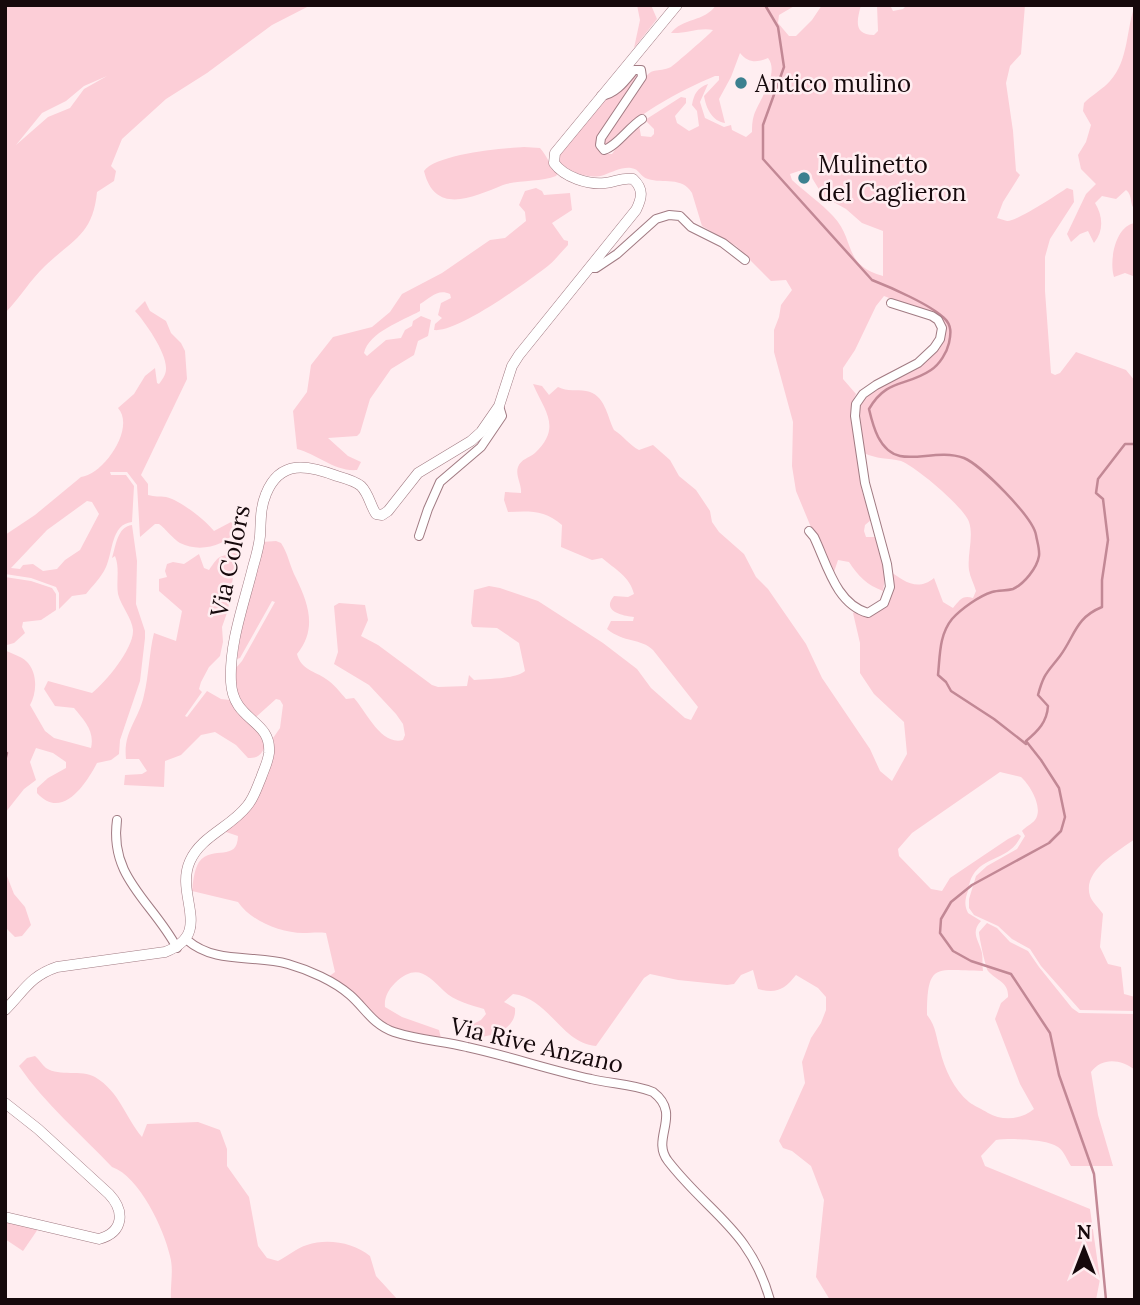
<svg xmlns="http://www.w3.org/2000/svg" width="1140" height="1305" viewBox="0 0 1140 1305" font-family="Lora,serif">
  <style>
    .green { fill: #fcced7; fill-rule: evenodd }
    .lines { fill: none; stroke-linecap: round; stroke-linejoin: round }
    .stream { stroke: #c28895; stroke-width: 2.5 }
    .minor-casing { stroke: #a17b83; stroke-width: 10 }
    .tertiary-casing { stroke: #a17b83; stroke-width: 11 }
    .minor { stroke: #fff; stroke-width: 8 }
    .tertiary { stroke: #fff; stroke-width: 10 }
    .poi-dot { fill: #3c808f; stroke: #ffeef1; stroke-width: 2.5 }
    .labels { text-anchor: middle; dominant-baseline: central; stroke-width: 5; stroke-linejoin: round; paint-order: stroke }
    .poi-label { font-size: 24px; fill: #16090c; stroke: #ffeef1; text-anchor: start }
    .street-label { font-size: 24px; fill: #16090c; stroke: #ffeef1 }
  </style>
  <rect width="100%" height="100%" fill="#ffeef1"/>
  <g class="green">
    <path d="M 5,5 L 311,5 L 272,25 L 207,73 L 166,99 L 122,139 L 111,166 L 116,171 L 114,181 L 97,192 C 93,235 72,240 45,266 C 30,280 20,298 5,313 ZM 107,76 L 84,89 L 70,108 L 48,117 L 16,145 L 42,113 L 66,101 L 84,86 Z"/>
    <path d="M 637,5 L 651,5 L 657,19 L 634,48 L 640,20 Z"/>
    <path d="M 716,5 L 796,5 L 779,15 L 778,23 L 789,36 L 796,36 L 812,20 L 822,5 L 861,5 C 857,20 853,35 874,35 L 878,31 L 877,5 L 890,5 L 893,11 L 903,9 L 907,5 L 1025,5 L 1021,54 L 1010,66 L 1006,83 L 1013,131 L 1016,171 L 1020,175 L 1003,202 L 997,218 C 998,218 1006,221 1007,221 C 1016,222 1058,194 1067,188 L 1073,190 L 1074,202 L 1050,239 L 1045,257 L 1045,291 L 1051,373 L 1055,375 L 1060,373 L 1076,352 L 1126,370 L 1135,381 L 1135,839 C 1117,852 1082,871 1090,896 C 1092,902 1099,908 1103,914 L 1100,947 L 1108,964 L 1121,967 L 1124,994 L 1135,997 L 1135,1011 L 1080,1010 L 1041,966 L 1030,949 L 1012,939 L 998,926 L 974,915 L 969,908 L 969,899 L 976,876 L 987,866 L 1017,849 L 1025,836 L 1022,831 C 1025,827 1032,824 1035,820 C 1044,808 1030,785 1021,777 L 1000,772 L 912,833 L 898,849 L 899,856 L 931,889 L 942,891 L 950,878 L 1008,839 L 1018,834 L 1021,836 C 1010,860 984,856 973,875 C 970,879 969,886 968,891 C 965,899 964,905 968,913 L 981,921 C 970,933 979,940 982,953 C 983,959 982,965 983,971 C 937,971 927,960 927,1015 C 936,1026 936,1037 940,1050 C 944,1068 954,1090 969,1102 C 974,1106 982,1109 988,1113 C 1002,1121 1021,1120 1034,1109 L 1020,1084 L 995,1019 L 1001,1003 L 1008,997 C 1009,982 997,981 988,971 C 986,969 979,937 979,932 L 987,923 L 997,928 L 1010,942 L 1028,951 L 1039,967 L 1072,1008 L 1079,1013 L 1135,1014 L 1135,1070 C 1121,1059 1102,1057 1091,1072 L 1098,1115 L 1113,1166 L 1071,1166 C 1067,1160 1064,1151 1058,1147 C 1048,1139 1009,1138 996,1140 L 981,1156 L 985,1166 L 1090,1209 L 1100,1279 L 1096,1300 L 830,1300 L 816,1277 L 824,1200 L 811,1166 L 792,1151 L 783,1148 L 779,1141 L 805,1083 L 802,1062 L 811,1038 L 821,1023 L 826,1010 L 826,997 L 818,988 L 796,975 C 784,990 776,994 758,989 L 753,970 L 741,975 L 734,984 L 727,985 L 678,980 L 650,974 L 644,978 L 596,1046 C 561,1043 549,998 513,994 L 504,1002 L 515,1008 C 517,1028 494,1037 476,1037 L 471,1032 L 473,1024 L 481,1020 L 486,1014 L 484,1009 C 471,1005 454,1001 444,991 C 427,974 416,963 395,983 C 388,990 384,998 385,1007 L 402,1017 L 439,1030 L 441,1038 L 394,1028 L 376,1018 L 327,978 L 335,972 L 326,933 C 318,932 311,933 303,933 C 280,933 250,920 238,902 L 192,891 C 193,882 194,870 199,862 C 213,844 237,863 238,836 L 226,832 L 225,829 L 245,812 L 271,741 L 280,728 L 283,705 L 280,700 L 276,699 L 256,717 L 241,703 L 234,691 L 235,669 L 242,661 L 275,602 L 272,601 L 240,658 L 237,659 L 241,626 L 262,542 L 276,541 L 281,543 C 288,553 290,567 296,578 C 309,605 317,629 297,654 C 301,670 315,671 326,679 C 334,684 340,692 346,699 L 354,698 C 366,711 381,746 403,740 L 405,735 L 403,724 L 396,714 L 369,685 L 334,664 L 338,652 L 334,606 L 339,603 L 365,605 L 368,620 L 361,636 L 378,645 L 432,685 L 438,687 L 467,686 L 469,675 L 474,680 C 487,679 516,679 525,671 L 519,643 L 497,628 L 473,627 L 471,623 L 474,590 L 489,586 L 500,588 L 538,601 L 603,643 L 637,669 L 651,688 L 685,718 L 691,720 L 698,707 L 653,650 C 641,638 624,643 607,629 L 611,621 L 633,621 L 634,617 C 622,616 601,611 614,596 L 628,597 L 634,594 C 630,577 615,569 602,558 L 592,560 L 561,547 L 562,525 C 545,510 530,511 508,512 L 504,500 L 505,492 L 521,493 C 522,485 515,475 518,467 C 521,459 529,458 535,453 C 562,427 545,412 533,384 L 542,386 L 549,395 L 558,387 C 568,392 576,389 586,391 C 605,394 607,416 614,430 C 624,436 629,445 639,450 L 653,445 L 670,460 L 679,476 L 696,490 L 710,511 L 712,522 L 719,532 L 744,554 L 756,577 L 768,589 L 806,644 L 822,678 L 870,749 L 880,771 L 892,781 L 907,754 L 904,722 L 874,694 L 860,673 L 860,643 L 853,613 C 859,610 864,610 870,608 C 887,600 887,587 888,570 C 904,581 917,592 934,578 L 943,602 L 953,608 C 960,600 962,595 973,598 L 976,591 C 974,584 970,577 969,570 C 967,554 974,537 969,522 C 964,507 915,466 901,461 C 888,458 876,459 864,453 L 853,412 C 860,402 866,387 876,380 C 902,362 936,363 939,323 L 915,308 L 884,296 L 876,306 L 855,350 L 843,368 L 843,379 L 856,394 L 851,405 L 851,419 L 860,462 L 862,491 L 871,520 L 865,525 L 864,531 L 866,537 L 877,537 C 881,555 887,572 883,591 C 867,585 858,576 849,562 L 838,560 L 832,578 L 796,491 L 792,466 L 793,422 L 774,352 L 774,330 L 779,317 L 781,305 L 792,290 L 786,280 L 771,281 L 736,246 L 702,226 L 692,193 C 682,176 663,184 648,179 C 640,177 640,169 631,168 C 621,167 613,172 604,175 C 589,180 570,172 558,162 L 557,157 L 602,100 L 614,95 L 635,74 L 640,76 L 607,127 L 596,137 L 597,147 L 604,154 L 612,154 L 625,136 L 639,125 L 641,136 L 651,137 L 654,134 L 654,129 L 645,120 L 681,97 L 686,98 L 686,103 L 675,116 L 677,123 L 689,131 L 699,126 L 697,111 L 692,105 C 694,94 697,88 708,84 L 700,102 L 705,118 L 724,127 L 731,125 L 732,130 L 746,137 L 752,132 C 752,127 752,121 754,115 C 759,100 780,73 768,58 C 757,63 748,63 740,53 L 731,77 L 719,99 L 725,123 C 712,121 706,108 704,96 L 719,80 L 719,76 L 715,76 C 679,91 633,116 607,145 L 603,144 L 603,140 L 644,82 C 649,66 658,73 671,67 C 674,65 710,34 713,30 C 700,27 685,34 671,33 C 682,18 705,22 716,5 ZM 799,171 L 809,173 L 823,196 L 846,209 L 862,223 L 883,231 L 883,276 C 842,265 856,240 833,216 C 821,203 805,192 792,180 L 790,174 Z"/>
    <path d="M 1135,5 L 1135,210 C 1129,204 1133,195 1126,190 L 1116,199 L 1102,196 L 1095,203 C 1103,216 1104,231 1094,243 L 1088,231 L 1080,234 L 1071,242 L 1067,234 L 1086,194 L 1096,184 L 1081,169 L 1078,155 L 1086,142 L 1091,125 L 1083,111 L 1084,103 C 1092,95 1103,89 1110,81 C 1129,60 1126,29 1135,5 Z"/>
    <path d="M 524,147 L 540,148 C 547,156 550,166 558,173 L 556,176 C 541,182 517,180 503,185 C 473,197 435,216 424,171 C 436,154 503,148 524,147 Z"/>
    <path d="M 536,188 L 542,191 L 544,195 L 570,193 L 572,210 L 552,223 L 564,240 L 568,241 L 568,245 C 560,253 553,263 544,269 C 524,284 457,333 434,330 L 435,324 L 442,318 L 438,315 L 441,303 L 451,298 L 450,294 C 438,288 430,298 420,304 L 420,311 C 402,321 369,332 364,353 L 367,356 L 386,340 L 401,338 L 405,330 L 412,326 L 413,321 L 421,316 L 431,320 L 428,336 L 418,341 L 414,355 L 391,369 L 370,399 L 360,433 L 357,436 L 328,438 L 348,456 L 361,462 L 357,470 C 335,472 317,454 297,449 L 293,411 L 307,392 L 311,365 L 333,337 L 372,327 L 390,312 L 402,294 L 442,273 L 490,240 L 505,238 L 526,221 L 525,212 L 519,205 L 525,191 Z"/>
    <path d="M 1135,223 L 1135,274 L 1133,276 L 1125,273 L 1114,277 C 1109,261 1115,226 1135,223 Z"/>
    <path d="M 145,301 L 150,311 L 166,321 L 171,333 L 181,343 L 185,351 L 187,379 L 141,475 L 148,484 L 148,495 C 155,497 159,496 166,497 C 180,500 205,520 214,531 L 231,522 L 238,530 C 224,546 200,553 180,543 C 173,539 166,529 159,524 L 155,524 L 140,537 L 137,485 L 127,472 L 110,472 L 111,475 L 126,475 L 134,486 L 132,522 C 111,524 113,552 106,567 C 101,578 93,585 86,594 L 72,596 L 59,609 L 59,593 L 56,587 L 31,578 L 5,574 L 5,535 L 35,515 L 81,477 C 103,475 136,428 118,408 L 134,394 L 145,376 L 155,368 L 157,383 L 159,384 C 162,380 166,375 166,369 C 167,353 145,322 135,311 ZM 87,501 L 92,502 L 99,514 L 80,550 L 65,560 L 57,569 L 43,571 L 33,564 L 23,565 L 20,569 L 11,568 L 47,530 Z"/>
    <path d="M 132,525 L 137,561 L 136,604 L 145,631 L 145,638 L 140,681 L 120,740 L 119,754 L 111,760 L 97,763 C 86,784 62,821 37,793 L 37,788 L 48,778 L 66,768 L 66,762 L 53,753 L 36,748 L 30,762 L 36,780 L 24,789 L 5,813 L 5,650 C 12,654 21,656 26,661 C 38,672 37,693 30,705 L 45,731 L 54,738 L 91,748 C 95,731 84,720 74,708 L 55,706 L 44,689 L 48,681 L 92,693 C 106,682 134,648 133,630 C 132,618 121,606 118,594 C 116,582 120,568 115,556 L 112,558 C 116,546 117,527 132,525 Z"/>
    <path d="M 234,553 L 239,554 L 235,564 L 228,610 L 222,627 L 223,642 L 220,656 L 209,667 L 201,682 L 199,689 L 202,692 L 185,716 L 187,717 L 207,691 L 221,699 L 230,700 L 260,730 L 266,745 C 261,754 260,758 248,758 L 236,745 L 215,732 L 201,735 L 181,755 L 165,761 L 164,787 L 124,785 L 125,775 L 142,774 L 147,771 L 139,759 L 126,759 C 123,731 139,720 144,695 C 149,675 149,653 154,633 L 176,641 L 182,611 L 159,591 L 159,579 L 167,577 L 165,571 L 167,564 L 173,562 L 184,564 L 199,554 L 204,568 L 209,570 C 219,556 217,557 234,553 Z"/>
    <path d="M 5,577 L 31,581 L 52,588 L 56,594 L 56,610 L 41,620 L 23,622 L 22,627 L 25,633 L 14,643 L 7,645 L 5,649 Z"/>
    <path d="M 5,871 L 14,894 L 25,907 L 31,925 L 22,936 L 15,937 L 5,927 Z"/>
    <path d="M 35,1056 C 39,1059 42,1065 46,1068 C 60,1077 81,1069 95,1077 C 120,1092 125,1117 142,1137 L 147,1124 L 198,1122 L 220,1130 L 227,1149 L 227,1166 L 249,1197 L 258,1246 L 267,1258 L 278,1261 C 288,1256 297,1248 307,1245 C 328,1238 354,1243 370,1256 L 376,1276 L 398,1300 L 171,1300 C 170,1285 174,1270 170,1256 C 164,1229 139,1176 112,1167 C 81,1134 45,1104 19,1066 L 27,1058 Z"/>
    <path d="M 5,1221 L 38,1229 L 23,1251 L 5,1239 Z"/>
  </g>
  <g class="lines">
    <g class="stream">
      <path d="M 765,5 L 778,27 L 784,67 L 763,125 L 763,159 L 872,280 C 890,287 931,305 944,318 C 952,325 951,334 949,343 C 947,352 940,364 931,370 C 906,387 887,378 869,409 C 873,426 879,451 900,456 C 918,460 941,450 964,458 C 981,465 1033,517 1036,535 C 1037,541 1040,550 1039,556 C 1037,568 1024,584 1013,589 C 1006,591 999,590 992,592 C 979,596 961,609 952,619 C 939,635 940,656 938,675 L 946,682 L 951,691 L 994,719 L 1026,744"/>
      <path d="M 5,761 L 7,753"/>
      <path d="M 1106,1300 L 1094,1174 L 1059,1075 L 1050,1033 L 1011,974 L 971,961 L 953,951 L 940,933 L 941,919 L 951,902 L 972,885 L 1049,843 L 1061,831 L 1065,817 L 1059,788 L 1041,760 L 1026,741 C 1038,731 1047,722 1048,706 L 1038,695 C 1044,673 1047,673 1060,656 C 1075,636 1075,618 1102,607 L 1102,580 L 1108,540 L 1103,499 L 1096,493 L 1098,479 L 1125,444 L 1135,444"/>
    </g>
    <defs>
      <g id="minor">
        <path d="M 601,96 C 616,94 625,81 634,70 L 641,70 L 642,77 L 601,138 L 600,145 L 604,150 C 617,146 629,127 642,119"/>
        <path d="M 591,268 L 596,268 L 617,254 L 656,219 L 669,215 L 680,216 L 691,227 L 723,243 L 745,260"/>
        <path d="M 809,531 L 814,537 C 827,564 836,604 868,613 L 884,603 L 890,587 L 889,579 L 887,564 L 865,483 L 855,416 L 856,404 L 863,394 L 876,385 L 918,363 L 934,348 L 940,339 L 942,328 L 938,320 L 932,316 L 891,303"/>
        <path d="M 419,536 L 428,509 L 440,482 L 481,447 L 502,416 L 499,406"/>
        <path d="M 117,820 C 109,878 152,901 177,948"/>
        <path d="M 187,940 C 216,965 254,954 288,964 C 309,970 334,981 350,995 C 365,1008 373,1025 394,1032 C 418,1040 443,1041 467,1047 C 509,1056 549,1070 591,1079 C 612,1084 634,1084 653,1092 C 683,1115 650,1138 668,1161 C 709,1214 750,1229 770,1300"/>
      </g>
      <g id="tertiary">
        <path d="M 5,1010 C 24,991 30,976 57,967 L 165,952 C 215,933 174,896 190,861 C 201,836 231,827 247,806 C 254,798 257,787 261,778 C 264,769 268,762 269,753 C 272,719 233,722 231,682 C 229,643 244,604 253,567 C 256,557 259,546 260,536 C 261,521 260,508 266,494 C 280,459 308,465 337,476 C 344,478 355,481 361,486 C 369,494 370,505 376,514 L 382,515 L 388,511 L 418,473 L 471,441 L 481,432 L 499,406 L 512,366 L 519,355 L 636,210 C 642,198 644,189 633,179 C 622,177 616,182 605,183 C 588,185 564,177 554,163 L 555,153 L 677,5"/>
        <path d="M 5,1103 L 38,1129 L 109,1194 C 125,1211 124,1232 99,1239 L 5,1217"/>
      </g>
    </defs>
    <use href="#minor" class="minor-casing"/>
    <use href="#tertiary" class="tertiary-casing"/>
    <use href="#minor" class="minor"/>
    <use href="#tertiary" class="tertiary"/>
  </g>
  <g class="poi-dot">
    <circle cx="741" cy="83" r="7"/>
    <circle cx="804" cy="178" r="7"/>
  </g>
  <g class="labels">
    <g class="poi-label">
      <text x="755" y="83">Antico mulino</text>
      <text x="818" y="164">Mulinetto<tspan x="818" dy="28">del Caglieron</tspan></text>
    </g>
    <g class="street-label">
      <text transform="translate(230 561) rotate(-78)">Via Colors</text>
      <text transform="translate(537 1045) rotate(13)">Via Rive Anzano</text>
    </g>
  </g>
  <rect width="1140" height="1305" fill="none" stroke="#16090c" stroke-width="14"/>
  <g transform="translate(1084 1249)" stroke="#ffeef1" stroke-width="5" paint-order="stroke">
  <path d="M0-5L12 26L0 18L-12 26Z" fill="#16090c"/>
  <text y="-10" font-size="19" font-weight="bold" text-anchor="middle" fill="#16090c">N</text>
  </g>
</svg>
